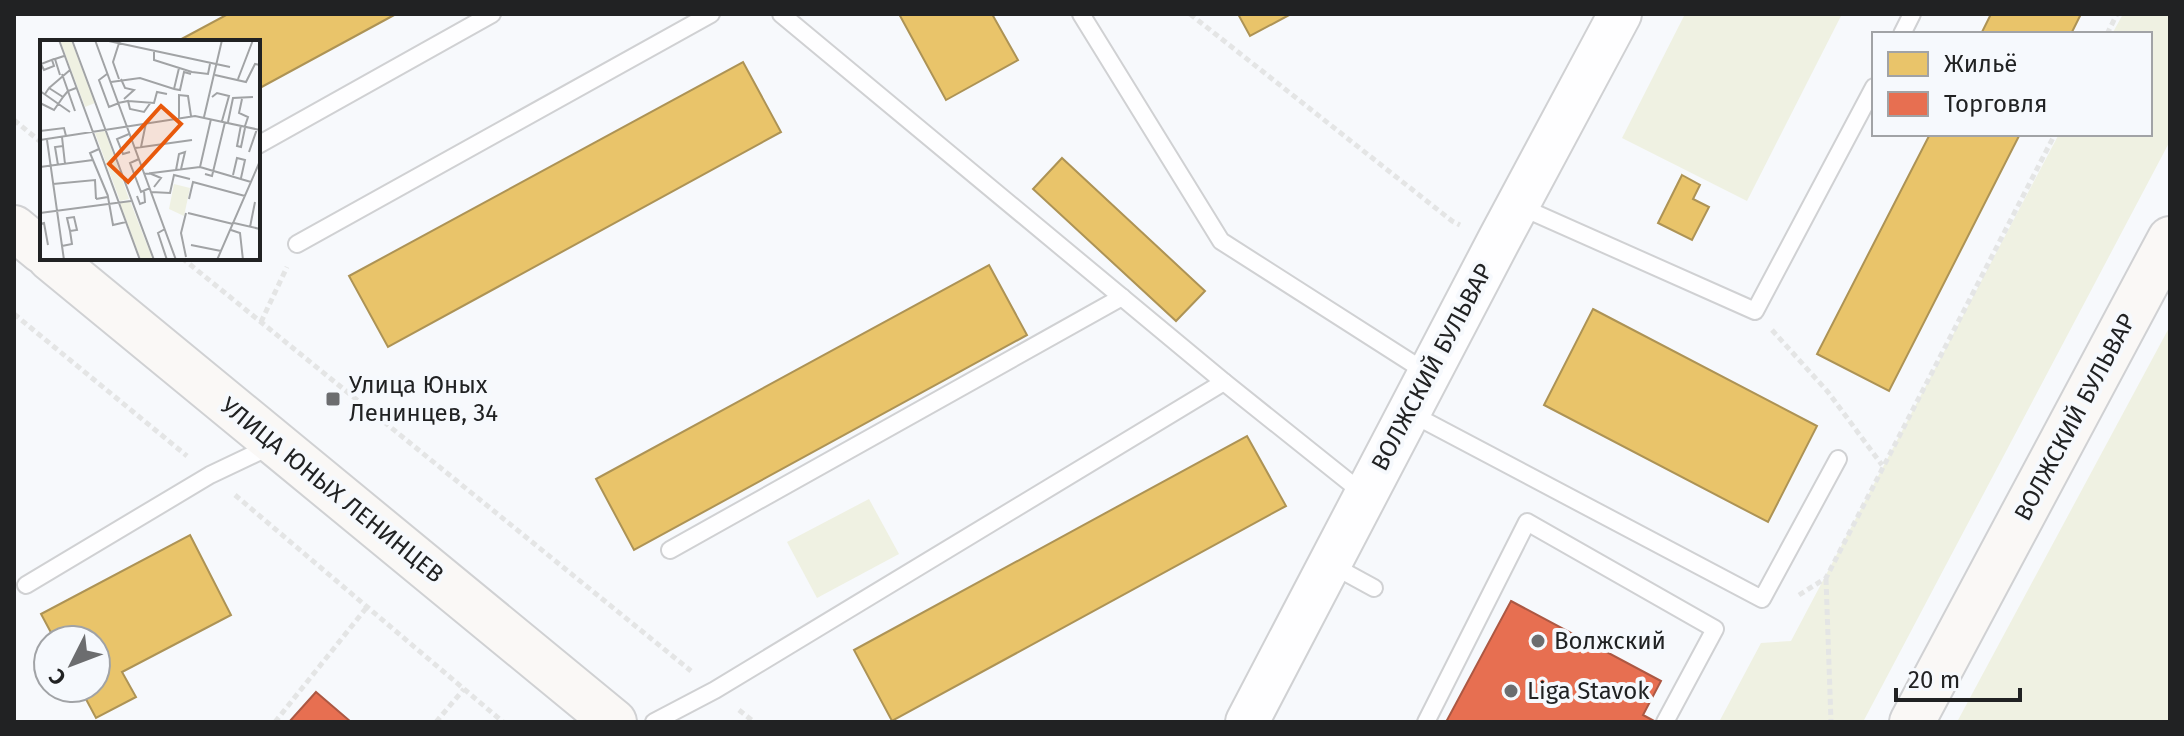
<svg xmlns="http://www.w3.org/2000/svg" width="2184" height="736" viewBox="0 0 2184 736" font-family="'Fira Sans',sans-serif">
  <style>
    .green { fill: #eff1e2 }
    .homes { fill: #e9c46a; stroke: #ad9355; stroke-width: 2 }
    .shops { fill: #e76f51; stroke: #ac5843; stroke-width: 2 }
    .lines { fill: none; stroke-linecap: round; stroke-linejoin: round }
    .service-casing { stroke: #d0d1d3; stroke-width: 20 }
    .tertiary-casing { stroke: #d0d1d3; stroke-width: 46 }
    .secondary-casing { stroke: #d0d1d3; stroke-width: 48 }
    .path { stroke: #e4e5e5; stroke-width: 5; stroke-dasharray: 6 4; stroke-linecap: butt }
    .service { stroke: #fefeff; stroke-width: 16 }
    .tertiary { stroke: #fefeff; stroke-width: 42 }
    .secondary { stroke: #faf8f6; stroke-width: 44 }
    .poi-dot { fill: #6c6d6f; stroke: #f6f9fd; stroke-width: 3 }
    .labels { text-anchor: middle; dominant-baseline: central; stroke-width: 8; stroke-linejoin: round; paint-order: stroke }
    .street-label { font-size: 24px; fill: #212223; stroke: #f6f9fd }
    .poi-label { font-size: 24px; fill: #212223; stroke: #f6f9fd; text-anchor: start }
    .inset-road { fill: none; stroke: #a1a3a5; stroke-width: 2 }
    .view { fill: #e8590c; fill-opacity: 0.15; stroke: #e8590c; stroke-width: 4 }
    .inset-edge { fill: none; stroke: #212223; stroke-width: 4 }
  </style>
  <rect width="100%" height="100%" fill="#f7f9fc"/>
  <g class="green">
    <path d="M 1685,14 L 1842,14 L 1747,201 L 1622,138 Z"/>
    <path d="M 2123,14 L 2170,14 L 2170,141 L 1863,722 L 1719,722 L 1761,643 L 1791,641 L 2059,134 L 2150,134 L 2150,34 L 2112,34 Z"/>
    <path d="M 2170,326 L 2170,722 L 1957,722 Z"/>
    <path d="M 869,499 L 899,554 L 817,598 L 787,542 Z"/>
  </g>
  <g class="homes">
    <path d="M 228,14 L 396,14 L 258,89 L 258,42 L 176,42 Z"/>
    <path d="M 899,14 L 992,14 L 1018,60 L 946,100 Z"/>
    <path d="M 1238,14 L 1291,14 L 1250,36 Z"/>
    <path d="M 1991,14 L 2081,14 L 2071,34 L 1981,34 Z"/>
    <path d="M 743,62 L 781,132 L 388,347 L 349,276 Z"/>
    <path d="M 1930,134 L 2020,134 L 1889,391 L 1817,354 Z"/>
    <path d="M 1062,158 L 1205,291 L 1176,321 L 1033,189 Z"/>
    <path d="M 1682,175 L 1700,185 L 1693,199 L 1709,207 L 1692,240 L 1658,223 Z"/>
    <path d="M 989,265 L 1027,335 L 634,550 L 596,479 Z"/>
    <path d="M 1593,309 L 1817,426 L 1768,522 L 1544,405 Z"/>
    <path d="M 1247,436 L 1286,506 L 892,721 L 854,650 Z"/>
    <path d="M 190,535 L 231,615 L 122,672 L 136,697 L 96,718 L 80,688 L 96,688 L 96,640 L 55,640 L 41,614 Z"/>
  </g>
  <g class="shops">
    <path d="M 1511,601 L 1661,681 L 1643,715 L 1656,722 L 1446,722 Z"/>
    <path d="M 316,692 L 351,722 L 289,722 Z"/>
  </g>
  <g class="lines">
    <defs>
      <g id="service">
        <path d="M 781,14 L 1224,382 L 1364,494"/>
        <path d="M 1081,14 L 1221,241 L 1429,374"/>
        <path d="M 1902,34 L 1912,14"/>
        <path d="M 258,145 L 492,14"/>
        <path d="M 1519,206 L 1755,311 L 1874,87"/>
        <path d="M 297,244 L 711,14"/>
        <path d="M 1410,413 L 1762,599 L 1838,459"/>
        <path d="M 670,550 L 1122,297"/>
        <path d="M 1330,564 L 1374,588"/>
        <path d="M 26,585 L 210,475 L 271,446"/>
        <path d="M 654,722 L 715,690 L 1224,382"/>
        <path d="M 1426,722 L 1527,522 L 1715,629 L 1665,722"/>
      </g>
      <path id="tertiary" d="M 1247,722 L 1499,240 L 1620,14"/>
      <g id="secondary">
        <path d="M 14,228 L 42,251"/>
        <path d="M 50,258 L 614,722"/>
        <path d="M 1912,722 L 2170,239"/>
      </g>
    </defs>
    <use href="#service" class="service-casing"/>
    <use href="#tertiary" class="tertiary-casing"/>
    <use href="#secondary" class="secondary-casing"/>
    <g class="path">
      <path d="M 1190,14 L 1452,221 L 1460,225"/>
      <path d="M 2107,34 L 2117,14"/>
      <path d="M 14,120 L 42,143"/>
      <path d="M 182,258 L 691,671"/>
      <path d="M 14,314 L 187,456"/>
      <path d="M 261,322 L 287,267"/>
      <path d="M 1772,330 L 1828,392 L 1882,465"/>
      <path d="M 235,495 L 503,722"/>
      <path d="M 1826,579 L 1831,722"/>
      <path d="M 1799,595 L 1826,578 L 2055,134"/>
      <path d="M 739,710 L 754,722"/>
      <path d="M 275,722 L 367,607"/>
      <path d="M 436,722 L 464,689"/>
    </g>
    <use href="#service" class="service"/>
    <use href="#tertiary" class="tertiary"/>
    <use href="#secondary" class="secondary"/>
  </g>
  <g class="poi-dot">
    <rect x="325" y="391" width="16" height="16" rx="4"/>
    <circle cx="1538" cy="641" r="8"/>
    <circle cx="1511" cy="691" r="8"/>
  </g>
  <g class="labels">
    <g class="street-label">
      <text transform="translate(1432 367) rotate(-62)">ВОЛЖСКИЙ БУЛЬВАР</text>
      <text transform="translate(2075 417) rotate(-62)">ВОЛЖСКИЙ БУЛЬВАР</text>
      <text transform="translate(332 490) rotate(39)">УЛИЦА ЮНЫХ ЛЕНИНЦЕВ</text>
    </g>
    <g class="poi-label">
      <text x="349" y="385">Улица Юных<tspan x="349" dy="28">Ленинцев, 34</tspan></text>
      <text x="1554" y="641">Волжский</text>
      <text x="1527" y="691">Liga Stavok</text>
    </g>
  </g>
  <g transform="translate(40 40)">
    <rect width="220" height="220" fill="#f7f9fc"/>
    <path d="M 20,0 L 31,0 L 55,63 L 45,67 ZM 65,91 L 89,159 L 80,161 L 55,93 ZM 134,144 L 150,148 L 144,176 L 129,169 ZM 90,161 L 113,220 L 101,220 L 80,163 Z" fill="#eff1e2"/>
    <path class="inset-road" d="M 19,0 L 100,220M 32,0 L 114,220M 55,0 L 136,220M 64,0 L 190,27M 114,11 L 114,20 L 152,32 L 168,34 L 170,24M 12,20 L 14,26 L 4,30 L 1,24 L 14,19 L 15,19M 22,34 L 28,51 L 23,57M 67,34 L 59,40 L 69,67 L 79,63M 20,35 L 15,19 L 24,16M 175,35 L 206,42 L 215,24 L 220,25M 79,39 L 73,22 L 80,0M 81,39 L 85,48 L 94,50 L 84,59M 198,39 L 213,0M 71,42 L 100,38 L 134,49 L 139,28M 9,48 L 30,30M 134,49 L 140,50 L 144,32 L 151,34M 0,51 L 30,72M 172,57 L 177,53 L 189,56 L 182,81M 202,59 L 199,73 L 208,77 L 205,86M 88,61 L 114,63 L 117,52 L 127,54M 0,63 L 14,70 L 23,57 L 9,48 L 5,54M 78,63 L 88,61 L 90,69 L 104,72 L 111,62M 35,71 L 28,51 L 36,48M 164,77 L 182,0M 139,78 L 139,55 L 148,56 L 151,76M 171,79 L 160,127 L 211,142M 188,82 L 193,58 L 213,57M 201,85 L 197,106 L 201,107 L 205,88M 0,91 L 24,88 L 26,96M 89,94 L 77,99 L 83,114 L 90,112M 22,97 L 25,124M 0,100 L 155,76 L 220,90M 7,100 L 24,220M 101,107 L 106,83M 95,108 L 152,100M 59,109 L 50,113 L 68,156M 209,112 L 217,89M 99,119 L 90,123 L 101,152 L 110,148M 18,125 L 15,107 L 23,106M 0,127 L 53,120M 136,130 L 139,114 L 145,112 L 141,129M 109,133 L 121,138 L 114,147M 104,134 L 160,127M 165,134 L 172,136 L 185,82M 193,135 L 197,118 L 205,120 L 201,138M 13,144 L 55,140 L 56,159M 111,152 L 130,153 L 134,135 L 150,139M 97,156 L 100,164 L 105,162 L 104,151M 56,159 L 68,157 L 73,185 L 86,182M 149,159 L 153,142 L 205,156M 0,173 L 91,161M 148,173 L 193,184M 194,183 L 220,189M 0,184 L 4,183 L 8,205M 210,187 L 215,162M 125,189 L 118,193 L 127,220M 191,190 L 200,193 L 203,220M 151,205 L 181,211M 22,206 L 32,204 L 30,191 L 27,178 L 34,177 L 37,190 L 30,191M 146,217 L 141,193 L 146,173M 177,220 L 220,121"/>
    <path class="view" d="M 121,66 L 141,84 L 88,142 L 69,124 Z"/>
    <rect width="220" height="220" class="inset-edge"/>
  </g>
  <rect width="2184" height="736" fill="none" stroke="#212223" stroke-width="32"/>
  <rect x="1872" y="32" width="280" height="104" fill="#f6f9fd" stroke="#a1a3a6" stroke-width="2"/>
  <rect x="1888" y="52" width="40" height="24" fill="#e9c46a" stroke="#a1a3a6" stroke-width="2"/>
  <text x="1944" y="72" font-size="24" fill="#212223">Жильё</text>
  <rect x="1888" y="92" width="40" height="24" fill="#e76f51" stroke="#a1a3a6" stroke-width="2"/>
  <text x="1944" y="112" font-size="24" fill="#212223">Торговля</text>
  <g transform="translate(72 664) rotate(228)"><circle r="38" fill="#f6f9fd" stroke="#a1a3a6" stroke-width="2"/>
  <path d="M0-6L14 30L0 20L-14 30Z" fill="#6c6d6f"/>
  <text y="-12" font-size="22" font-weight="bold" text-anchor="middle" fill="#212223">С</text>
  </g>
  <path d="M1896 688v12h124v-12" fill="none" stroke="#212223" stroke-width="4"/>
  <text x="1908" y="688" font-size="24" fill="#212223" stroke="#f6f9fd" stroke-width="6" paint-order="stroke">20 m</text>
</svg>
